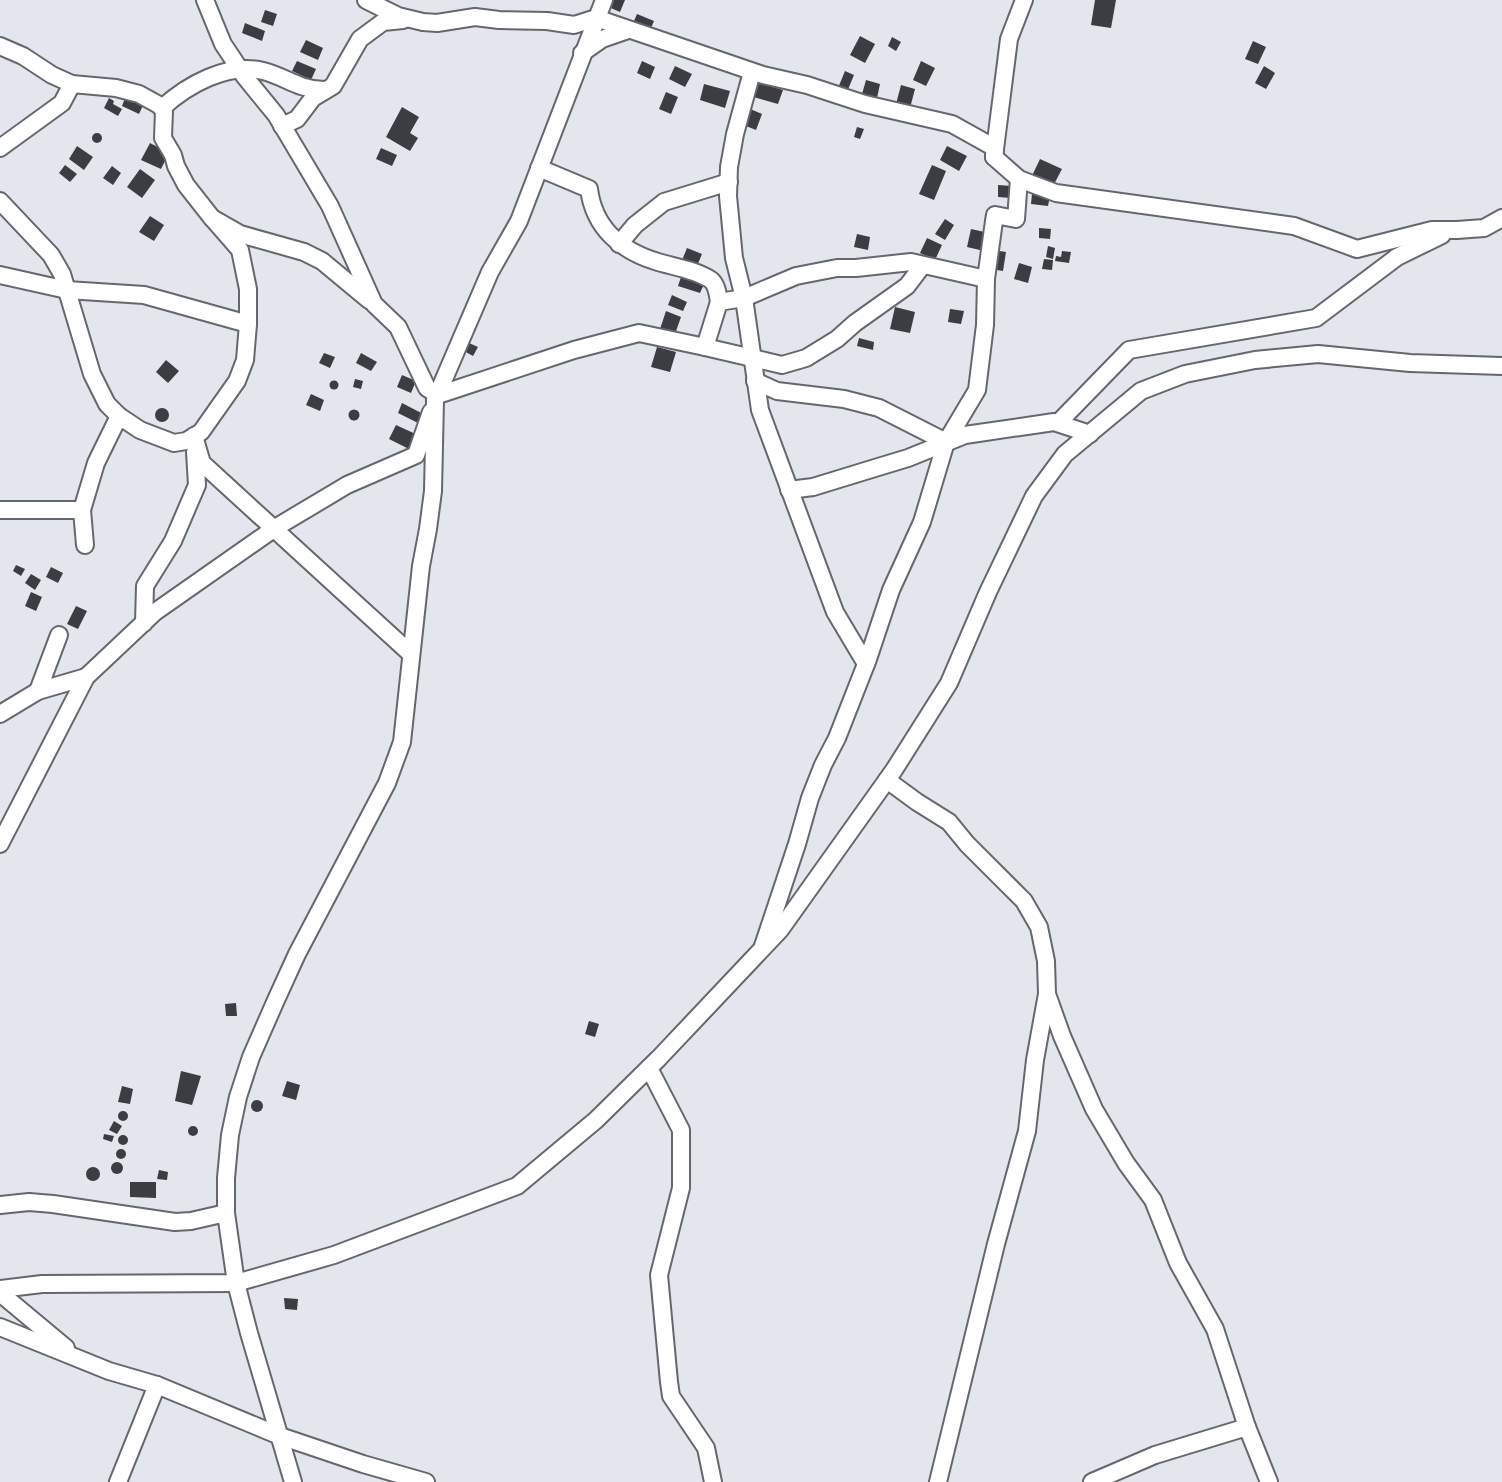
<svg xmlns="http://www.w3.org/2000/svg" width="1502" height="1482" viewBox="0 0 1502 1482" font-family="'IBM Plex Sans',sans-serif">
  <style>
    .building { fill: #3c3d43 }
    .lines { fill: none; stroke-linecap: round; stroke-linejoin: round }
    .minor-casing { stroke: #65676e; stroke-width: 20 }
    .minor { stroke: #fff; stroke-width: 16 }
  </style>
  <rect width="100%" height="100%" fill="#e4e6ee"/>
  <g class="building">
    <path d="M 609,0 L 625,0 L 620,12 L 606,6 Z"/>
    <path d="M 1095,0 L 1116,0 L 1111,28 L 1091,25 Z"/>
    <path d="M 265,10 L 277,14 L 273,26 L 261,22 Z"/>
    <path d="M 637,14 L 654,21 L 648,35 L 631,28 Z"/>
    <path d="M 245,23 L 265,31 L 262,41 L 242,33 Z"/>
    <path d="M 860,36 L 875,44 L 865,63 L 850,55 Z"/>
    <path d="M 892,37 L 901,42 L 896,51 L 888,46 Z"/>
    <path d="M 306,40 L 323,48 L 318,60 L 300,52 Z"/>
    <path d="M 1253,41 L 1266,47 L 1258,64 L 1245,59 Z"/>
    <path d="M 297,61 L 316,69 L 311,80 L 292,71 Z"/>
    <path d="M 642,61 L 655,67 L 650,79 L 637,73 Z"/>
    <path d="M 921,61 L 935,68 L 926,86 L 913,80 Z"/>
    <path d="M 675,66 L 692,74 L 685,87 L 669,79 Z"/>
    <path d="M 1264,66 L 1275,73 L 1266,89 L 1255,83 Z"/>
    <path d="M 845,71 L 854,75 L 847,92 L 838,88 Z"/>
    <path d="M 866,80 L 880,84 L 877,98 L 862,94 Z"/>
    <path d="M 754,81 L 783,90 L 778,104 L 750,96 Z"/>
    <path d="M 704,84 L 730,91 L 725,108 L 700,100 Z"/>
    <path d="M 901,85 L 915,89 L 910,108 L 896,104 Z"/>
    <path d="M 666,92 L 678,97 L 671,114 L 659,109 Z"/>
    <path d="M 127,93 L 145,101 L 139,114 L 122,106 Z"/>
    <path d="M 109,98 L 114,101 L 113,104 L 122,109 L 118,116 L 104,108 Z"/>
    <path d="M 402,107 L 419,117 L 410,133 L 418,138 L 410,151 L 386,137 Z"/>
    <path d="M 748,108 L 762,114 L 756,130 L 741,124 Z"/>
    <path d="M 857,127 L 864,129 L 860,139 L 854,137 Z"/>
    <circle cx="97" cy="138" r="5"/>
    <path d="M 150,143 L 169,153 L 161,169 L 141,160 Z"/>
    <path d="M 77,146 L 93,157 L 84,170 L 69,159 Z"/>
    <path d="M 947,146 L 967,156 L 959,171 L 940,160 Z"/>
    <path d="M 381,148 L 397,155 L 392,166 L 376,159 Z"/>
    <path d="M 1040,159 L 1062,169 L 1051,190 L 1030,180 Z"/>
    <path d="M 65,165 L 77,174 L 70,182 L 59,173 Z"/>
    <path d="M 932,165 L 946,171 L 934,200 L 919,194 Z"/>
    <path d="M 112,166 L 121,173 L 113,185 L 103,178 Z"/>
    <path d="M 140,169 L 155,180 L 142,198 L 127,187 Z"/>
    <path d="M 998,185 L 1012,186 L 1011,198 L 998,197 Z"/>
    <path d="M 1032,194 L 1050,196 L 1048,206 L 1031,204 Z"/>
    <path d="M 150,216 L 164,225 L 154,241 L 139,232 Z"/>
    <path d="M 945,219 L 954,225 L 945,240 L 935,234 Z"/>
    <path d="M 1039,228 L 1051,229 L 1050,239 L 1039,238 Z"/>
    <path d="M 971,229 L 989,233 L 984,251 L 967,247 Z"/>
    <path d="M 857,234 L 870,237 L 868,250 L 854,247 Z"/>
    <path d="M 927,238 L 942,245 L 935,260 L 920,253 Z"/>
    <path d="M 1048,246 L 1055,248 L 1053,259 L 1046,257 Z"/>
    <path d="M 687,248 L 702,254 L 695,271 L 680,265 Z"/>
    <path d="M 993,250 L 1006,252 L 1003,271 L 991,269 Z"/>
    <path d="M 1062,251 L 1071,252 L 1069,263 L 1055,261 L 1056,256 L 1061,257 Z"/>
    <path d="M 1044,259 L 1053,260 L 1052,270 L 1042,269 Z"/>
    <path d="M 1019,263 L 1032,267 L 1028,283 L 1014,279 Z"/>
    <path d="M 681,277 L 704,284 L 700,293 L 678,286 Z"/>
    <path d="M 672,295 L 687,302 L 683,311 L 668,305 Z"/>
    <path d="M 895,307 L 915,312 L 910,333 L 890,329 Z"/>
    <path d="M 950,309 L 964,311 L 961,324 L 948,322 Z"/>
    <path d="M 666,311 L 681,317 L 675,334 L 660,329 Z"/>
    <path d="M 859,338 L 874,342 L 873,350 L 857,346 Z"/>
    <path d="M 469,343 L 478,347 L 473,356 L 464,351 Z"/>
    <path d="M 657,347 L 676,352 L 670,372 L 651,367 Z"/>
    <path d="M 324,353 L 335,357 L 330,368 L 319,363 Z"/>
    <path d="M 361,353 L 377,362 L 371,371 L 356,363 Z"/>
    <path d="M 166,360 L 179,371 L 168,383 L 156,372 Z"/>
    <path d="M 402,375 L 416,381 L 411,393 L 397,387 Z"/>
    <path d="M 355,379 L 363,381 L 361,389 L 353,387 Z"/>
    <circle cx="334" cy="385" r="4.5"/>
    <path d="M 311,394 L 324,400 L 320,411 L 306,405 Z"/>
    <path d="M 402,403 L 427,416 L 422,425 L 398,413 Z"/>
    <circle cx="162" cy="415" r="7"/>
    <circle cx="354" cy="415" r="5.5"/>
    <path d="M 396,425 L 420,436 L 413,451 L 389,439 Z"/>
    <path d="M 16,565 L 25,569 L 21,576 L 13,571 Z"/>
    <path d="M 51,567 L 63,573 L 58,583 L 46,577 Z"/>
    <path d="M 31,574 L 41,580 L 35,590 L 25,583 Z"/>
    <path d="M 31,592 L 42,597 L 36,611 L 25,606 Z"/>
    <path d="M 76,606 L 87,611 L 78,629 L 67,624 Z"/>
    <path d="M 236,1003 L 237,1016 L 226,1016 L 225,1004 Z"/>
    <path d="M 589,1021 L 599,1024 L 595,1037 L 585,1034 Z"/>
    <path d="M 181,1071 L 201,1076 L 192,1105 L 175,1101 Z"/>
    <path d="M 287,1081 L 300,1085 L 296,1100 L 282,1096 Z"/>
    <path d="M 122,1086 L 133,1089 L 130,1104 L 118,1102 Z"/>
    <circle cx="257" cy="1106" r="6"/>
    <circle cx="123" cy="1116" r="5"/>
    <path d="M 114,1121 L 122,1126 L 117,1134 L 109,1130 Z"/>
    <circle cx="193" cy="1131" r="5"/>
    <path d="M 104,1134 L 114,1136 L 112,1142 L 103,1139 Z"/>
    <circle cx="123" cy="1140" r="5"/>
    <circle cx="121" cy="1154" r="5"/>
    <circle cx="117" cy="1168" r="6"/>
    <circle cx="93" cy="1174" r="7"/>
    <path d="M 159,1170 L 168,1172 L 167,1180 L 157,1179 Z"/>
    <path d="M 130,1182 L 156,1182 L 156,1198 L 130,1197 Z"/>
    <path d="M 284,1298 L 298,1299 L 297,1310 L 285,1309 Z"/>
  </g>
  <g class="lines">
    <defs>
      <g id="minor">
        <path d="M 205,0 L 223,44 L 245,77 L 276,115 L 330,206 L 374,304 L 398,327 L 427,388 L 438,395 L 574,350 L 639,333 L 705,347 L 719,302 L 744,298 L 796,276 L 837,268 L 856,268 L 911,262 L 986,279"/>
        <path d="M 366,0 L 398,16 L 423,22 L 437,23 L 475,17 L 499,20 L 547,21 L 574,25 L 596,18 L 763,75 L 807,85 L 865,104 L 952,124 L 995,148 L 994,157 L 1019,179 L 1056,193 L 1294,226 L 1357,249 L 1432,230 L 1457,230 L 1484,228 L 1502,218"/>
        <path d="M 0,46 L 23,56 L 52,75 L 72,84 L 116,88 L 139,94 L 159,105 L 164,111 L 163,138 L 173,155 L 176,166 L 186,185 L 212,218 L 240,234 L 304,252 L 322,261 L 369,300"/>
        <path d="M 582,53 L 602,39 L 628,30"/>
        <path d="M 752,72 L 735,134 L 729,167 L 728,196 L 734,258 L 744,298 L 760,410 L 835,612 L 866,664"/>
        <path d="M 162,108 C 187,85 228,62 263,71 C 287,77 296,89 324,90"/>
        <path d="M 282,126 L 297,119 L 313,98 L 333,86 L 360,39 L 383,22 L 403,20"/>
        <path d="M 0,148 L 62,103 L 72,84"/>
        <path d="M 994,157 L 1009,39 L 1024,0"/>
        <path d="M 539,168 L 589,189 C 594,228 621,251 658,262 C 675,267 696,270 711,280 C 717,285 718,295 719,302"/>
        <path d="M 0,201 L 51,255 L 62,274 L 92,374 L 107,404 L 119,416 L 140,430 L 174,443 L 186,441 L 201,432 L 237,381 L 245,360 L 248,324 L 248,289 L 240,250 L 212,218"/>
        <path d="M 619,244 L 635,225 L 664,202 L 729,182"/>
        <path d="M 0,275 L 67,290 L 144,295 L 248,324"/>
        <path d="M 705,347 L 782,365 L 806,358 L 837,339 L 855,323 L 907,286 L 923,265"/>
        <path d="M 755,381 L 777,391 L 844,399 L 879,408 L 946,442"/>
        <path d="M 1058,423 L 1129,350 L 1316,318 L 1397,257 L 1442,235"/>
        <path d="M 194,436 L 202,463 L 411,654"/>
        <path d="M 789,490 L 813,487 L 875,468 L 908,458 L 965,435 L 1054,422 L 1090,434"/>
        <path d="M 0,510 L 82,510 L 96,463 L 119,416"/>
        <path d="M 82,510 L 85,545"/>
        <path d="M 144,623 L 145,586 L 173,541 L 197,485 L 195,452"/>
        <path d="M 59,635 L 38,691 L 86,677"/>
        <path d="M 0,714 L 38,691"/>
        <path d="M 887,780 L 917,802 L 949,822 L 967,844 L 1024,901 L 1039,927 L 1046,961 L 1047,994 L 1035,1060 L 1027,1131 L 996,1244 L 938,1482"/>
        <path d="M 0,844 L 86,677 L 155,612 L 275,528 L 347,485 L 416,455 L 431,412"/>
        <path d="M 763,946 L 797,844 L 810,798 L 823,765 L 837,738 L 868,659 L 891,590 L 922,522 L 946,442 L 977,390 L 985,325 L 986,279 L 994,221 L 995,215 L 1016,219 L 1019,179"/>
        <path d="M 1047,994 L 1062,1036 L 1094,1109 L 1126,1163 L 1153,1200 L 1178,1263 L 1215,1329 L 1247,1427 L 1269,1482"/>
        <path d="M 649,1068 L 681,1130 L 681,1188 L 659,1275 L 669,1382 L 671,1396 L 706,1448 L 713,1482"/>
        <path d="M 0,1205 L 29,1202 L 53,1204 L 175,1222 L 191,1221 L 226,1213"/>
        <path d="M 0,1289 L 42,1284 L 236,1283 L 334,1255 L 517,1186 L 596,1120 L 659,1058 L 780,930 L 894,770 L 949,683 L 988,592 L 1034,496 L 1065,454 L 1141,391 L 1185,374 L 1255,360 L 1318,354 L 1410,363 L 1502,366"/>
        <path d="M 0,1293 L 66,1348"/>
        <path d="M 0,1327 L 109,1371 L 157,1385 L 280,1436 L 363,1464 L 426,1482"/>
        <path d="M 118,1482 L 157,1385"/>
        <path d="M 293,1482 L 249,1333 L 236,1283 L 226,1213 L 226,1178 L 230,1135 L 238,1097 L 251,1057 L 276,1000 L 297,954 L 387,783 L 402,742 L 421,566 L 428,529 L 433,491 L 435,400 L 490,272 L 519,221 L 604,0"/>
        <path d="M 1092,1482 L 1155,1455 L 1247,1427"/>
      </g>
    </defs>
    <use href="#minor" class="minor-casing"/>
    <use href="#minor" class="minor"/>
  </g>
</svg>
